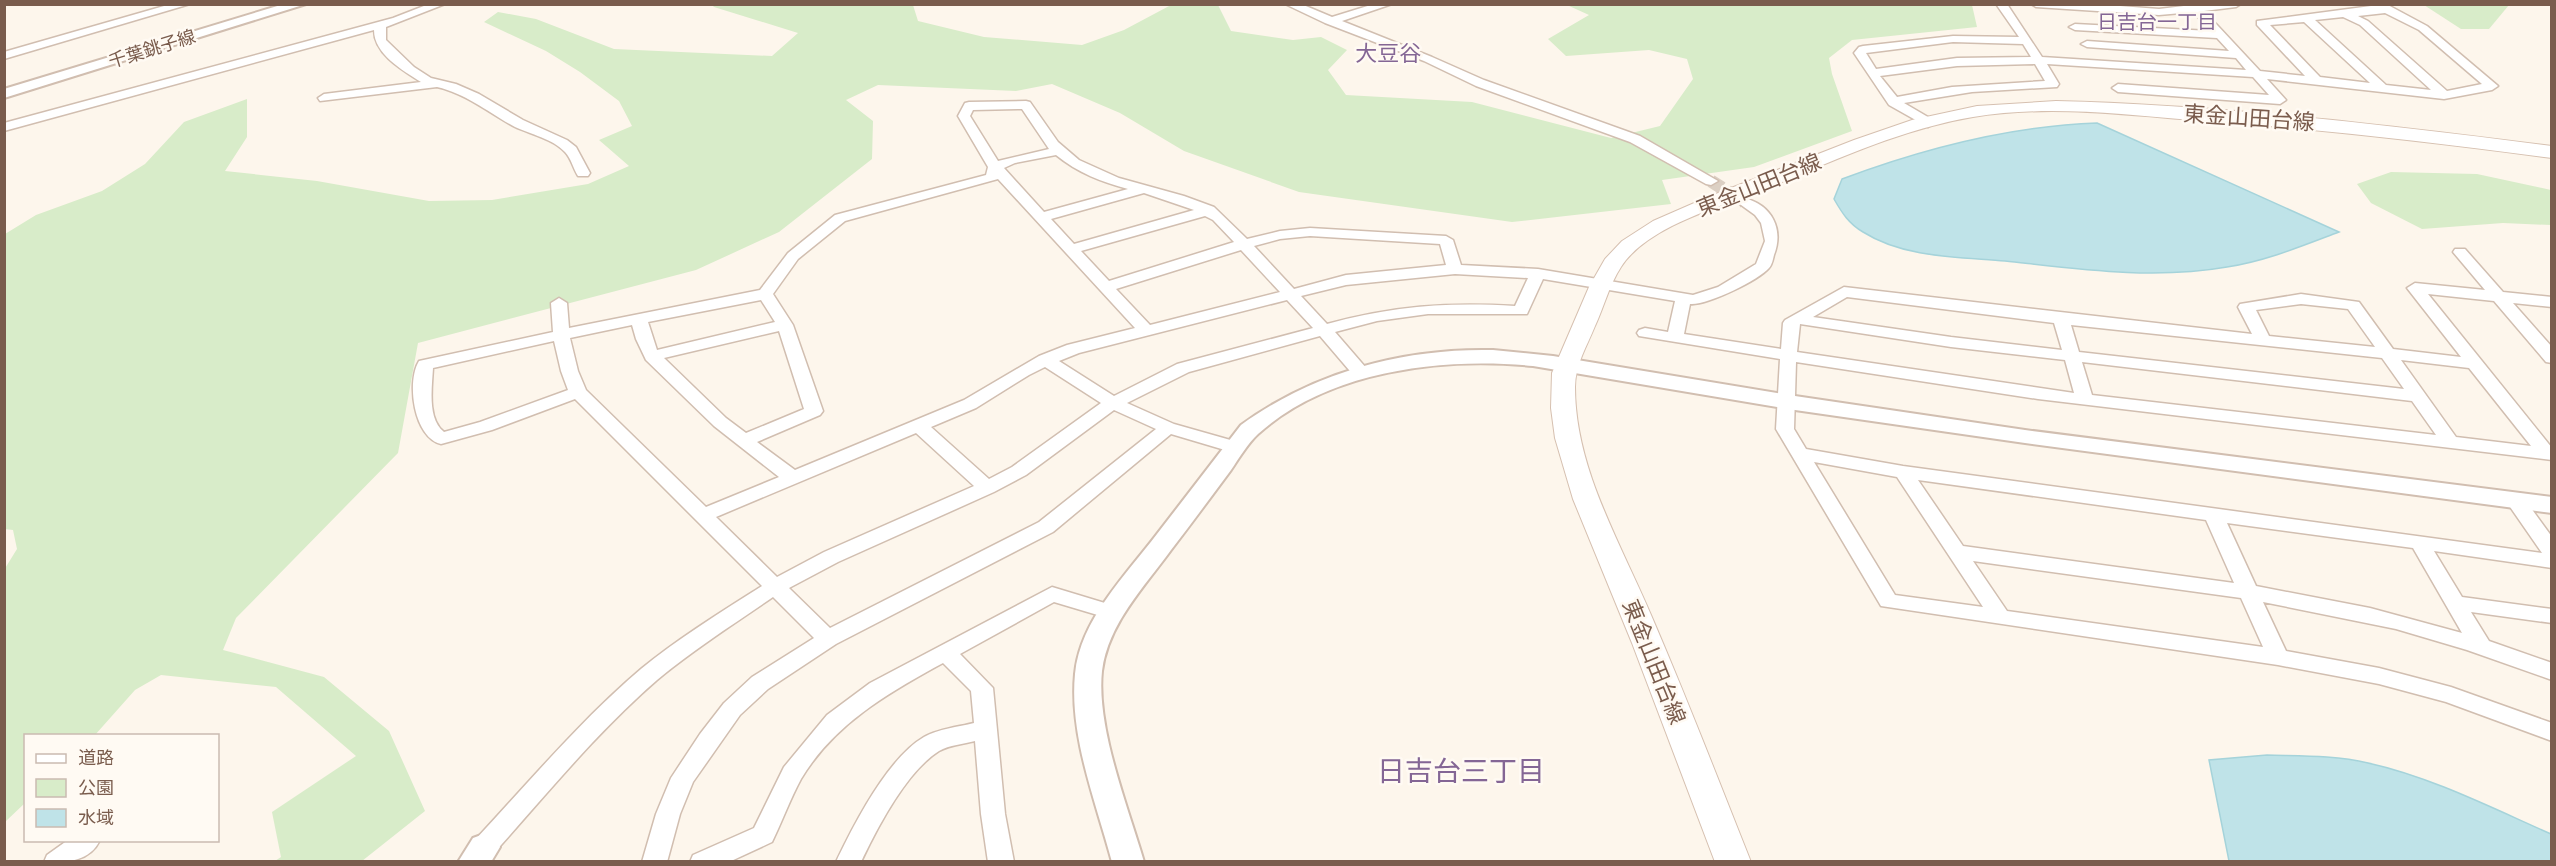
<svg xmlns="http://www.w3.org/2000/svg" width="2556" height="866" viewBox="0 0 2556 866" font-family="Figtree,'Noto Sans JP',sans-serif">
  <style>
    .green { fill: #d8ecc9 }
    .water { fill: #bfe3e8; stroke: #a5d3da; stroke-width: 1.5 }
    .lines { fill: none; stroke-linecap: round; stroke-linejoin: round }
    .minor-tunnel { stroke: #dcd0c4; stroke-width: 13; stroke-dasharray: 13 6; stroke-linecap: butt }
    .minor-casing { stroke: #d1beb0; stroke-width: 3 }
    .tertiary-casing { stroke: #d1beb0; stroke-width: 4 }
    .secondary-casing { stroke: #d6c0b0; stroke-width: 2 }
    .minor { fill: #fff; fill-rule: evenodd }
    .tertiary { fill: #fff; fill-rule: evenodd }
    .secondary { fill: #fff; fill-rule: evenodd }
    .labels { text-anchor: middle; dominant-baseline: central; stroke-width: 5; stroke-linejoin: round; paint-order: stroke }
    .far-street-label { font-size: 18px; fill: #7a5c4d; stroke: #fffaf3 }
    .far-neighbourhood-label { font-size: 20px; fill: #846695; stroke: #fffaf3 }
    .far-quarter-label { font-size: 22px; fill: #846695; stroke: #fffaf3 }
    .street-label { font-size: 22px; fill: #7a5c4d; stroke: #fffaf3 }
    .near-neighbourhood-label { font-size: 28px; fill: #846695; stroke: #fffaf3 }
  </style>
  <rect width="100%" height="100%" fill="#fdf6ec"/>
  <g class="green">
    <path d="M 712,5 L 913,5 L 918,21 L 984,37 L 1082,45 L 1124,30 L 1171,5 L 1218,5 L 1231,31 L 1293,40 L 1321,37 L 1347,50 L 1328,70 L 1346,95 L 1472,102 L 1611,138 L 1660,126 L 1693,79 L 1687,59 L 1649,50 L 1566,56 L 1548,39 L 1589,15 L 1567,5 L 1972,5 L 1977,27 L 1852,40 L 1829,58 L 1832,74 L 1852,131 L 1754,167 L 1662,180 L 1671,204 L 1512,222 L 1299,192 L 1184,151 L 1120,113 L 1052,84 L 1016,91 L 878,85 L 846,100 L 873,121 L 872,159 L 779,232 L 696,270 L 418,343 L 398,453 L 236,618 L 223,650 L 324,677 L 389,731 L 425,811 L 362,861 L 275,861 L 281,857 L 272,812 L 356,756 L 276,687 L 161,675 L 135,690 L 95,735 L 26,736 L 25,803 L 5,822 L 4,570 L 17,549 L 13,530 L 4,529 L 5,234 L 36,215 L 102,191 L 145,164 L 184,122 L 247,99 L 247,137 L 225,171 L 317,181 L 429,201 L 492,200 L 588,184 L 629,166 L 599,140 L 632,126 L 619,101 L 580,72 L 546,51 L 484,22 L 498,12 L 536,19 L 614,49 L 772,56 L 798,33 L 714,7 Z"/>
    <path d="M 2424,5 L 2509,4 L 2509,5 L 2489,29 L 2461,29 Z"/>
    <path d="M 2391,172 L 2477,174 L 2551,190 L 2551,225 L 2503,223 L 2422,229 L 2371,203 L 2357,184 Z"/>
  </g>
  <g class="water">
    <path d="M 2097,123 L 2339,232 C 2302,246 2266,261 2227,267 C 2153,280 2078,269 2005,261 C 1959,257 1904,258 1863,232 C 1849,224 1842,213 1834,199 L 1842,179 C 1922,149 2012,126 2097,123 Z"/>
    <path d="M 2267,755 C 2300,756 2335,755 2368,763 C 2431,777 2492,808 2551,834 L 2551,861 L 2229,861 L 2209,760 Z"/>
  </g>
  <g class="lines">
    <path class="minor-tunnel" d="M 1711,181 L 1744,202"/>
    <defs>
      <g id="minor">
        <path d="M 171,4 L 190,4 L 4,59 L 4,52 Z"/>
        <path d="M 429,4 L 445,4 L 386,27 L 386,40 L 414,67 L 431,78 L 456,84 L 479,94 L 523,120 L 567,140 L 576,147 L 590,173 L 588,176 L 578,176 C 573,168 571,158 565,152 C 553,139 530,134 515,127 C 489,113 467,94 437,87 L 320,101 L 318,98 L 324,94 L 421,82 C 402,70 374,54 374,30 L 4,131 L 4,123 L 393,18 Z"/>
        <path d="M 1285,4 L 1301,4 L 1332,17 L 1374,4 L 1392,4 L 1342,21 L 1432,57 L 1484,80 L 1640,136 L 1718,181 L 1711,185 L 1706,184 L 1630,142 L 1476,86 L 1424,61 L 1325,23 Z"/>
        <path d="M 1996,4 L 2007,4 L 2042,57 L 2246,70 L 2236,58 L 2087,47 L 2081,44 L 2087,41 L 2229,51 L 2217,38 L 2075,30 L 2069,27 L 2075,24 L 2211,31 L 2193,12 L 2159,15 L 2036,7 L 2031,4 L 2094,4 L 2159,9 L 2200,4 L 2241,4 L 2236,7 L 2204,11 L 2260,71 L 2305,76 L 2257,25 L 2257,21 L 2386,4 L 2427,26 L 2498,86 L 2492,90 L 2444,99 L 2267,79 L 2286,100 L 2280,104 L 2118,92 L 2112,88 L 2118,84 L 2269,95 L 2253,77 L 2047,64 L 2059,84 L 2057,87 L 1972,92 L 1904,103 L 1933,120 L 1934,123 L 1928,127 L 1889,105 L 1854,53 L 1859,47 L 1863,46 L 1953,36 L 2019,37 ZM 2385,13 L 2419,30 L 2482,84 L 2447,91 L 2368,21 L 2358,16 ZM 2343,17 L 2360,25 L 2431,90 L 2386,85 L 2315,20 ZM 2304,22 L 2370,83 L 2320,77 L 2270,25 ZM 1953,42 L 2023,44 L 2031,57 L 1957,58 L 1876,69 L 1866,53 ZM 2035,64 L 2045,81 L 1952,87 L 1897,97 L 1880,76 L 1957,66 Z"/>
        <path d="M 1026,101 L 1030,102 L 1058,142 L 1079,160 L 1119,178 L 1184,196 L 1214,207 L 1247,239 L 1280,231 L 1310,228 L 1446,236 L 1453,240 L 1461,265 L 1538,269 L 1693,295 L 1718,287 L 1756,264 L 1765,241 L 1761,223 L 1755,215 L 1737,202 L 1744,198 C 1772,205 1784,229 1774,255 C 1773,259 1772,265 1769,268 C 1759,280 1706,306 1690,304 L 1684,334 L 1781,349 L 1783,323 L 1785,320 L 1844,287 L 2252,334 L 2238,307 L 2240,304 L 2301,294 L 2359,302 L 2393,349 L 2461,357 L 2407,288 L 2415,283 L 2485,290 L 2453,252 L 2455,249 L 2465,249 L 2503,292 L 2552,297 L 2552,307 L 2513,303 L 2552,347 L 2552,363 L 2546,362 L 2494,301 L 2428,294 L 2552,448 L 2552,460 L 2038,399 L 1796,362 L 1794,429 L 1806,449 L 1903,466 L 2542,553 L 2506,501 L 2509,497 L 2523,497 L 2552,537 L 2552,568 L 2434,551 L 2462,597 L 2552,609 L 2552,623 L 2471,612 L 2489,641 L 2552,663 L 2552,680 L 2467,650 L 2396,629 L 2263,602 L 2286,651 L 2379,668 L 2451,687 L 2552,723 L 2552,741 L 2446,702 L 2379,684 L 2278,665 L 1881,606 L 1776,429 L 1780,359 L 1639,336 L 1637,333 L 1639,330 L 1645,328 L 1668,332 L 1675,301 L 1543,279 L 1527,314 L 1428,314 L 1377,321 L 1335,332 L 1367,369 L 1369,373 L 1367,377 L 1355,377 L 1320,336 L 1189,372 L 1127,403 L 1174,424 L 1241,443 L 1244,447 L 1241,451 L 1235,453 L 1171,434 L 1053,532 L 836,644 L 768,689 L 740,715 L 693,782 L 680,814 L 667,862 L 642,862 L 656,814 L 671,778 L 700,734 L 724,703 L 752,677 L 814,638 L 773,597 C 734,624 694,649 657,680 C 597,732 546,795 493,854 L 484,857 L 475,854 L 472,847 L 475,840 C 529,782 581,720 641,669 C 679,638 721,612 762,586 L 575,399 L 492,430 L 441,444 C 414,438 406,382 419,361 L 553,332 L 551,303 L 559,298 L 567,303 L 569,328 L 760,290 L 788,253 L 835,215 L 986,175 L 988,167 L 958,116 L 965,103 L 969,102 ZM 1022,109 L 1049,149 L 998,161 L 970,116 L 973,110 ZM 1056,155 C 1078,173 1102,182 1128,189 L 1044,212 L 1004,168 L 1015,163 ZM 998,179 L 1135,328 L 1067,345 L 1039,356 L 964,400 L 795,470 L 757,442 L 820,415 L 823,411 L 793,325 L 773,294 L 798,259 L 845,221 ZM 1144,193 L 1194,210 L 1074,244 L 1051,219 ZM 1205,216 L 1213,220 L 1234,242 L 1109,281 L 1081,251 ZM 1310,236 L 1440,244 L 1446,265 L 1346,275 L 1294,289 L 1254,246 L 1280,239 ZM 1241,250 L 1280,292 L 1150,325 L 1116,289 ZM 1455,274 L 1528,278 L 1515,306 C 1446,302 1394,306 1327,324 L 1301,296 L 1346,285 ZM 1847,297 L 2054,323 L 2062,350 L 1951,337 L 1813,317 ZM 761,300 L 775,322 L 657,350 L 648,322 ZM 1287,300 L 1313,328 L 1177,364 L 1114,396 L 1059,361 L 1079,353 ZM 2301,304 L 2348,309 L 2375,347 L 2269,336 L 2256,310 ZM 1800,324 L 1951,347 L 2065,360 L 2074,393 L 1797,352 ZM 632,325 L 636,339 L 646,360 L 714,426 L 779,477 L 706,507 L 586,390 L 578,371 L 570,338 ZM 2071,325 L 2382,358 L 2404,389 L 2079,352 ZM 779,331 L 804,409 L 746,433 L 726,418 L 664,358 ZM 554,341 L 561,371 L 568,390 L 480,422 L 444,432 C 427,419 432,387 433,368 ZM 2401,360 L 2469,368 L 2531,446 L 2456,437 ZM 2082,362 L 2412,401 L 2436,435 L 2092,395 ZM 1045,367 L 1101,403 L 1012,467 L 989,479 L 931,427 L 976,408 L 1029,375 ZM 1114,410 L 1156,429 L 1039,522 L 830,628 L 789,588 L 838,562 L 994,492 L 1026,475 ZM 916,433 L 974,486 L 824,552 L 777,577 L 716,517 ZM 1814,462 L 1897,477 L 1983,607 L 1895,595 ZM 1918,480 L 2206,520 L 2234,583 L 1963,546 ZM 2227,523 L 2413,548 L 2462,633 L 2370,608 L 2256,586 ZM 1973,561 L 2241,598 L 2263,647 L 2007,611 Z"/>
        <path d="M 1052,587 L 1118,607 L 1121,612 L 1118,617 L 1111,619 L 1054,602 L 960,654 L 993,688 L 1005,814 L 1014,862 L 988,862 L 981,814 L 975,741 C 964,744 949,745 939,751 C 907,771 877,828 861,862 L 836,862 C 854,824 888,758 924,737 C 938,729 958,727 974,723 L 971,691 L 943,663 C 888,693 834,724 801,779 C 790,799 782,822 772,842 L 729,862 L 690,862 L 693,855 L 754,828 L 784,767 L 827,715 L 870,683 Z"/>
        <path d="M 68,840 L 100,840 C 89,863 65,862 44,862 L 47,855 Z"/>
      </g>
      <g id="tertiary">
        <path d="M 284,4 L 306,4 L 4,98 L 4,89 Z"/>
        <path d="M 1493,350 L 1553,356 L 1795,396 L 2025,430 L 2552,497 L 2552,513 L 2025,443 L 1795,410 L 1533,366 C 1443,357 1329,370 1258,434 C 1248,443 1239,458 1231,470 C 1211,497 1191,524 1171,550 C 1144,587 1108,624 1102,671 C 1096,728 1128,807 1144,862 L 1112,862 C 1096,802 1069,736 1075,674 C 1080,620 1126,575 1157,534 C 1185,498 1213,461 1241,425 C 1314,372 1403,348 1493,350 Z"/>
        <path d="M 484,834 L 495,838 L 500,847 L 491,862 L 458,862 L 473,838 Z"/>
      </g>
      <path id="secondary" d="M 2056,101 C 2222,105 2387,125 2552,146 L 2552,158 C 2431,142 2311,128 2191,120 C 2119,114 2045,105 1973,117 C 1896,130 1825,165 1753,194 C 1712,209 1645,229 1621,267 C 1609,285 1604,307 1595,326 C 1587,346 1575,365 1575,387 C 1575,468 1620,542 1651,615 C 1686,696 1718,779 1751,862 L 1715,862 L 1632,643 L 1573,499 L 1555,438 L 1551,408 L 1552,373 L 1589,287 L 1605,259 L 1622,241 L 1653,221 L 1708,197 L 1854,140 L 1912,120 L 1977,106 Z"/>
    </defs>
    <use href="#minor" class="minor-casing"/>
    <use href="#tertiary" class="tertiary-casing"/>
    <use href="#secondary" class="secondary-casing"/>
    <use href="#minor" class="minor"/>
    <use href="#tertiary" class="tertiary"/>
    <use href="#secondary" class="secondary"/>
  </g>
  <g class="labels">
    <g class="far-street-label">
      <text transform="translate(152 49) rotate(-17)">千葉銚子線</text>
    </g>
    <g class="far-neighbourhood-label">
      <text x="2157" y="22">日吉台一丁目</text>
    </g>
    <g class="far-quarter-label">
      <text x="1388" y="53">大豆谷</text>
    </g>
    <g class="street-label">
      <text transform="translate(2249 118) rotate(4)">東金山田台線</text>
      <text transform="translate(1759 185) rotate(-22)">東金山田台線</text>
      <text transform="translate(1654 662) rotate(68)">東金山田台線</text>
    </g>
    <g class="near-neighbourhood-label">
      <text x="1461" y="771">日吉台三丁目</text>
    </g>
  </g>
  <rect width="2556" height="866" fill="none" stroke="#7a5c4d" stroke-width="12"/>
  <rect x="24" y="734" width="195" height="108" fill="#fffaf3" stroke="#cabbb1" stroke-width="1.5"/>
  <rect x="36" y="754" width="30" height="9" fill="#ffffff" stroke="#cabbb1" stroke-width="1.5"/>
  <text x="78" y="764" font-size="18" fill="#7a5c4d">道路</text>
  <rect x="36" y="779" width="30" height="18" fill="#d8ecc9" stroke="#cabbb1" stroke-width="1.5"/>
  <text x="78" y="794" font-size="18" fill="#7a5c4d">公園</text>
  <rect x="36" y="809" width="30" height="18" fill="#bfe3e8" stroke="#cabbb1" stroke-width="1.5"/>
  <text x="78" y="824" font-size="18" fill="#7a5c4d">水域</text>
</svg>
